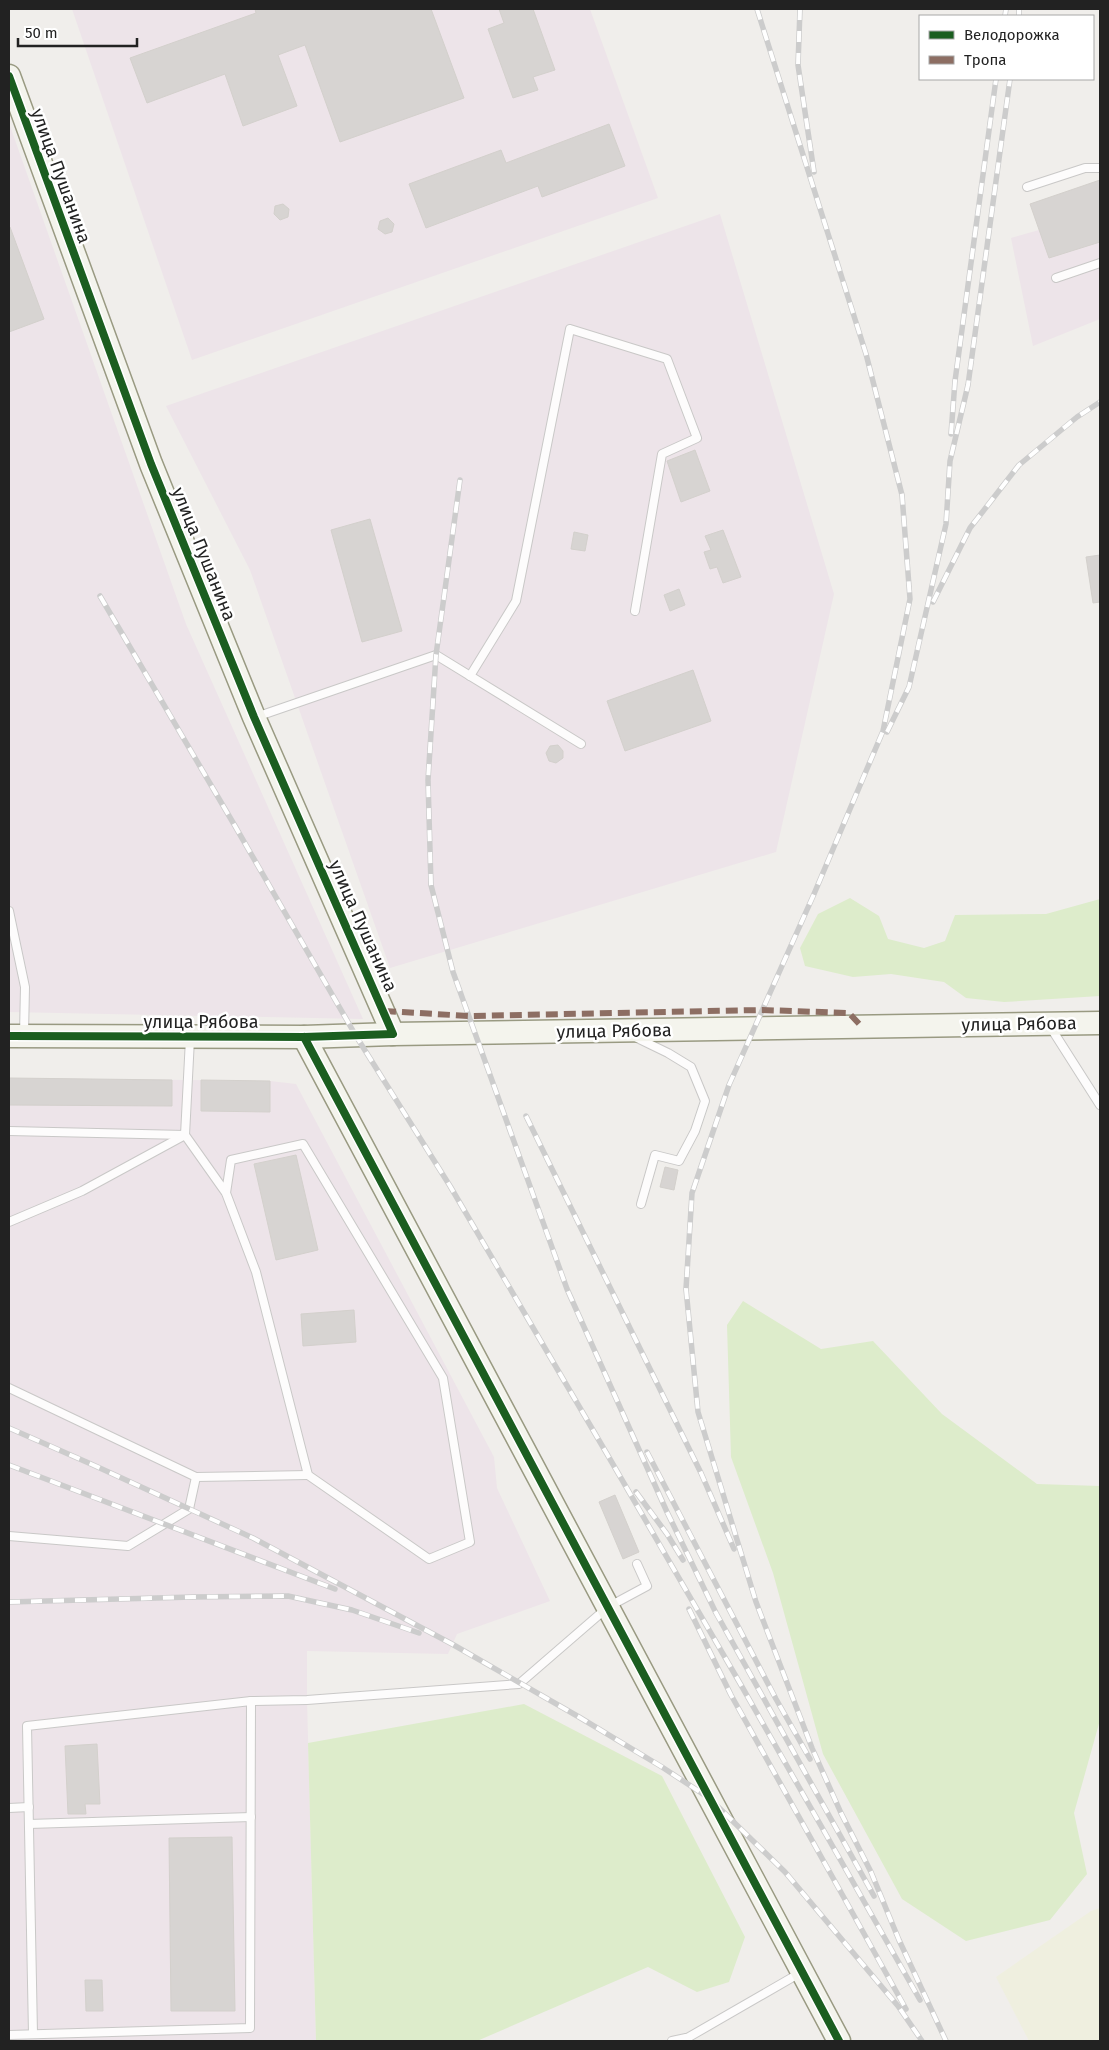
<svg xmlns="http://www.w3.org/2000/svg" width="1109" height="2050" viewBox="0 0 1109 2050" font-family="'Fira Sans',sans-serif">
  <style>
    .industrial { fill: #ede4e9 }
    .farmland { fill: #efefdf }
    .grass { fill: #ddeccb }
    .building { fill: #d7d4d2; stroke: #d3d0cc }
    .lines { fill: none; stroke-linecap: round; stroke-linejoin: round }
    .lane-casing { stroke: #c9c8c7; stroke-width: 10 }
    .secondary-casing { stroke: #999a82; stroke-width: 25 }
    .lane { stroke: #fdfcfc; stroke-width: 8 }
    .secondary { stroke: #f4f4ed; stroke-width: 22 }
    .rail-casing { stroke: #ccc; stroke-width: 5.5 }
    .rail { stroke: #fff; stroke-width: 4; stroke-dasharray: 11; stroke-linecap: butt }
    .quiet { stroke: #8d6e63; stroke-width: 6; stroke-dasharray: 12 6; stroke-linecap: butt }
    .cycleway-casing { stroke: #fff; stroke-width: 11 }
    .cycleway { stroke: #1b5e20; stroke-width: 8 }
    .labels { text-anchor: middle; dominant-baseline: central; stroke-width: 5; stroke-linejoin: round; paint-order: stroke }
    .street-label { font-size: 18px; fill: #222; stroke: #fff }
  </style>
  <rect width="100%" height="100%" fill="#f0eeeb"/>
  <g class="industrial">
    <path d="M 72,9 L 590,9 L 658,198 L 192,360 Z"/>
    <path d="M 9,123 L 186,624 L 363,1019 L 9,1012 Z"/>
    <path d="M 1100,181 L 1100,319 L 1033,346 L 1011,238 L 1039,230 L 1030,204 Z"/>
    <path d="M 720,214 L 834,594 L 776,852 L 390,968 L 250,570 L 166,406 Z"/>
    <path d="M 9,1078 L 270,1081 L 296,1084 L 494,1457 L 497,1488 L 550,1601 L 457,1634 L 448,1654 L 307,1651 L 307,1700 L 316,2041 L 9,2041 Z"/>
  </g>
  <path class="farmland" d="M 1100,1908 L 1100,2041 L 1029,2041 L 996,1977 L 1091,1911 Z"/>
  <g class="grass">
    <path d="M 850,898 L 879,916 L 888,939 L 924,948 L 945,941 L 955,915 L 1046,914 L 1100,899 L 1100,996 L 1004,1002 L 966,998 L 944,982 L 891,974 L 853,977 L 805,966 L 800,948 L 818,914 Z"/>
    <path d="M 743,1301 L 821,1349 L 873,1341 L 942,1414 L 1037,1484 L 1100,1486 L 1100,1720 L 1074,1813 L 1087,1874 L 1050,1920 L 966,1941 L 902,1899 L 823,1754 L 773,1573 L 731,1457 L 727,1325 Z"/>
    <path d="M 524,1704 L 662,1776 L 745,1937 L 729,1982 L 697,1992 L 648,1967 L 477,2041 L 316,2041 L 308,1743 Z"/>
  </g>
  <g class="building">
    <path d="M 255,9 L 431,9 L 464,98 L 340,142 L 305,45 L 278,55 L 297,106 L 243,126 L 225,74 L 147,103 L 130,58 L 256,13 Z"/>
    <path d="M 499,9 L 533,9 L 555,70 L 533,77 L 538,90 L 513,98 L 488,29 L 504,23 Z"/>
    <path d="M 609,124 L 625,166 L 542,197 L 538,186 L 426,228 L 409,184 L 501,150 L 506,163 Z"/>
    <path d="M 1100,180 L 1100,242 L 1049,258 L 1030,204 Z"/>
    <path d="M 283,204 L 289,209 L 288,217 L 280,220 L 274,214 L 275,206 Z"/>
    <path d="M 388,218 L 394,224 L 392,232 L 385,234 L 378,229 L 380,221 Z"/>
    <path d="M 10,227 L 44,319 L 9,332 L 9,228 Z"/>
    <path d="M 695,450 L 710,491 L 681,502 L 667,461 Z"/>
    <path d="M 370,519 L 402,631 L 362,642 L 331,530 Z"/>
    <path d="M 723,530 L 741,577 L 723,583 L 717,567 L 710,569 L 704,552 L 711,550 L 705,536 Z"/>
    <path d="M 574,532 L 588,535 L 585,551 L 571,549 Z"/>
    <path d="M 1100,555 L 1100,602 L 1093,603 L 1086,557 Z"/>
    <path d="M 679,589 L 685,605 L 670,611 L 664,595 Z"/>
    <path d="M 693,670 L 711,721 L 625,751 L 607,701 Z"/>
    <path d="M 558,745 L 563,751 L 563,758 L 556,763 L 549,761 L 546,753 L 550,746 Z"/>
    <path d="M 9,1078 L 172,1080 L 172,1106 L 9,1105 Z"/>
    <path d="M 201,1080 L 270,1081 L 270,1112 L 201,1111 Z"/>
    <path d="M 296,1155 L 318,1250 L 276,1260 L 254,1164 Z"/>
    <path d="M 665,1167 L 678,1170 L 674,1190 L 660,1187 Z"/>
    <path d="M 354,1310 L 356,1342 L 303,1346 L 301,1314 Z"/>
    <path d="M 615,1495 L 639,1552 L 623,1559 L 599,1502 Z"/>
    <path d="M 97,1744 L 100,1804 L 85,1804 L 86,1814 L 68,1814 L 65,1746 Z"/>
    <path d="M 232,1837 L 235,2011 L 171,2011 L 169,1838 Z"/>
    <path d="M 85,1980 L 102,1980 L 103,2011 L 86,2011 Z"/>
  </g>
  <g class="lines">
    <defs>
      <g id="lane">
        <path d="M 1027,187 L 1085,168 L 1100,168"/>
        <path d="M 1056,278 L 1100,263"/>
        <path d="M 470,676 L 516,601 L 570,329 L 667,359 L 697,438 L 662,454 L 635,611"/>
        <path d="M 256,717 L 436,655 L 581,744"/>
        <path d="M 9,911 L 25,987 L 24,1034"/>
        <path d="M 1051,1028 L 1100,1105"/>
        <path d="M 635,1037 L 668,1053 L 691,1067 L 705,1101 L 695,1131 L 679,1161 L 655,1155 L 641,1204"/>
        <path d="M 9,1131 L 185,1135 L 190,1039"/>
        <path d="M 9,1222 L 82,1191 L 185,1135 L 226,1193 L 256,1272 L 308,1475 L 429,1559 L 470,1542 L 443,1378 L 303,1144 L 231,1160 L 226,1193"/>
        <path d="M 9,1388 L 196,1477 L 308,1475"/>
        <path d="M 9,1536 L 128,1546 L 189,1509 L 196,1477"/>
        <path d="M 9,1808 L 29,1807"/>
        <path d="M 29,1824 L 251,1817"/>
        <path d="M 33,2034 L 27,1726 L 251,1701 L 307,1700 L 519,1684 L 608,1607 L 647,1586 L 637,1564"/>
        <path d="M 9,2035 L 250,2028 L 251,1701"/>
        <path d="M 672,2041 L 686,2038"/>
        <path d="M 682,2041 L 800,1973"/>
      </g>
      <g id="secondary">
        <path d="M 9,76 L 151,464 L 254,717 L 393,1034"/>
        <path d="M 9,1036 L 304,1037 L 393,1034 L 1100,1023"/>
        <path d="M 304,1037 L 839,2041"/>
      </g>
    </defs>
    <use href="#lane" class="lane-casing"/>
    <use href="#secondary" class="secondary-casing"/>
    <use href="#lane" class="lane"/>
    <use href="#secondary" class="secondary"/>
    <defs>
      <g id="rail">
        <path d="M 757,9 L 866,354 L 902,495 L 910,599 L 883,731 L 814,894 L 729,1085 L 692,1193 L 686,1289 L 698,1412 L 756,1602 L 812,1748 L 841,1813 L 871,1872 L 899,1940 L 946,2041"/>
        <path d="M 800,9 L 798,65 L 814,172"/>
        <path d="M 1005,16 L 1006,9"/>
        <path d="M 1019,16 L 1019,9"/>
        <path d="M 951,434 L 955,381 L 996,79"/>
        <path d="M 460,480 L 436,655 L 428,780 L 431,885 L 453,972 L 567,1289 L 667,1512 L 716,1613 L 874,1896"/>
        <path d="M 100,596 L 235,826 L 356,1036 L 450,1186 L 607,1454 L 741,1685 L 920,2000"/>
        <path d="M 933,602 L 970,528 L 1019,465 L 1077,417 L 1100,402"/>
        <path d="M 887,732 L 909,687 L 946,524 L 950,461 L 968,385 L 1010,79"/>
        <path d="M 526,1116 L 701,1473 L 734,1549"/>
        <path d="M 9,1428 L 91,1464 L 253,1538 L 452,1644 L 579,1717 L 662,1767 L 709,1798 L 785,1872 L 898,2006 L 922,2041"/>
        <path d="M 647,1452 L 776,1699 L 810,1759"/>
        <path d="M 9,1465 L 335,1589"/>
        <path d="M 636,1492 L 667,1534 L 683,1560"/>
        <path d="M 9,1602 L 193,1597 L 288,1596 L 352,1610 L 419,1633"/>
        <path d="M 689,1609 L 731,1695 L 906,2009"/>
      </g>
    </defs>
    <use href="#rail" class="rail-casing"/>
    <use href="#rail" class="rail"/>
    <path class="quiet" d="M 384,1011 L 469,1016 L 762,1010 L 849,1013 L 861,1026"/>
    <defs>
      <g id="cycleway">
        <path d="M 9,76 L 151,464 L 254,717 L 393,1034 L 304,1037 L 9,1036"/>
        <path d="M 304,1037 L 839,2041"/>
      </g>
    </defs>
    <use href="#cycleway" class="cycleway-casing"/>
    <use href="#cycleway" class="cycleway"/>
  </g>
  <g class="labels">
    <g class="street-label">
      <text transform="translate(61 176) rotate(70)">улица Пушанина</text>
      <text transform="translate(204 554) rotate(68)">улица Пушанина</text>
      <text transform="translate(363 926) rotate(66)">улица Пушанина</text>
      <text x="201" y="1022">улица Рябова</text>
      <text transform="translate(1019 1024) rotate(-1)">улица Рябова</text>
      <text transform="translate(614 1031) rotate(-1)">улица Рябова</text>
    </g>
  </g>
  <rect width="1109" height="2050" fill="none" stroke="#222222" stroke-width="20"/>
  <rect x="919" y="15" width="175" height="65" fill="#ffffff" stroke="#a7a7a7"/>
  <rect x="929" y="31" width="25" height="8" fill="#1b5e20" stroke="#a7a7a7"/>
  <text x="964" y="40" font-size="15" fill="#222222">Велодорожка</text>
  <rect x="929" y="56" width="25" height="8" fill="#8d6e63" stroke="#a7a7a7"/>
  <text x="964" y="65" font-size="15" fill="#222222">Тропа</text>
  <path d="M18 38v8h119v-8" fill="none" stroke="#222222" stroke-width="2.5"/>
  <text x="25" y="38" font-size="15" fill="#222222" stroke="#ffffff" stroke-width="4" paint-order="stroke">50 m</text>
</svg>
